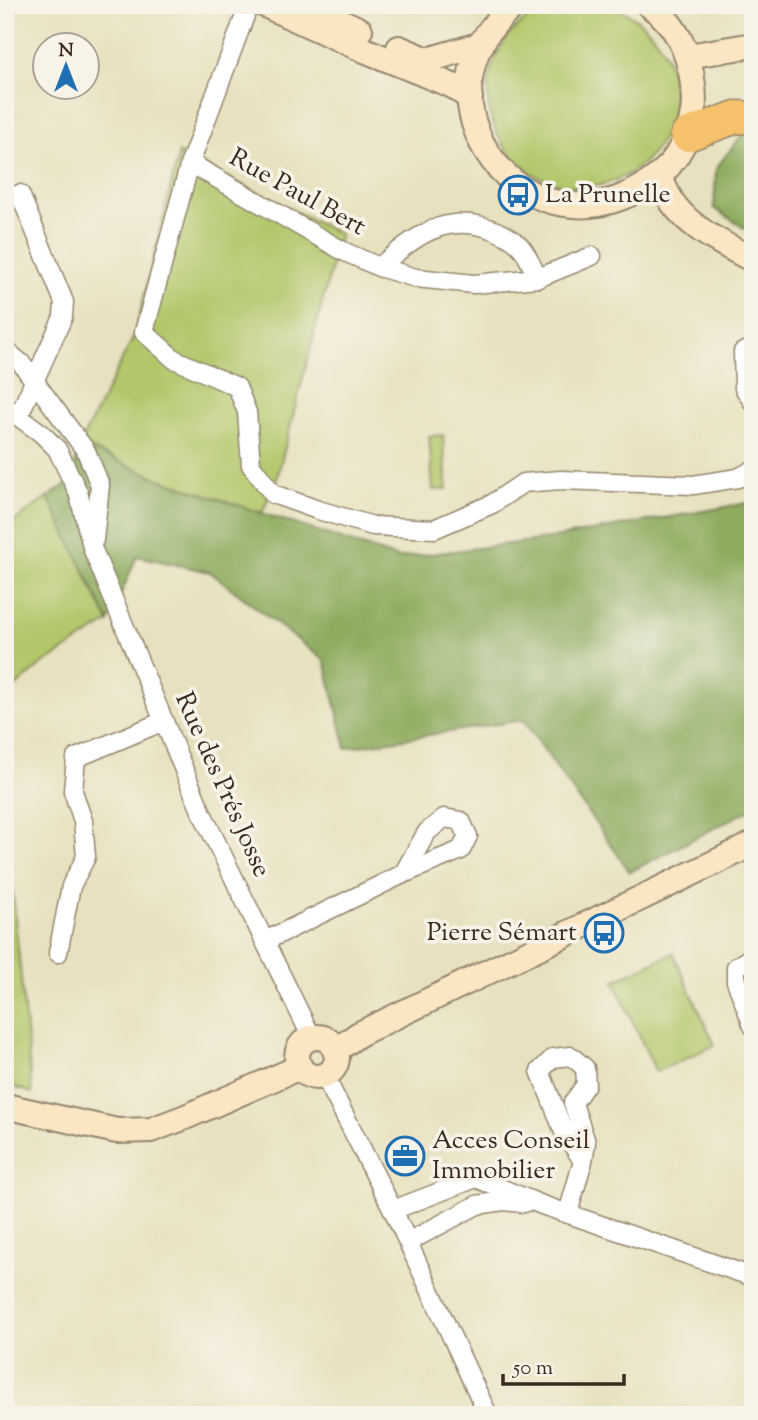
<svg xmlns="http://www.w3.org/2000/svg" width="758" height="1420" viewBox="0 0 758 1420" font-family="'Sorts Mill Goudy',serif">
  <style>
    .green { fill: #b2c76b; stroke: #767844; stroke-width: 2 }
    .forest { fill: #8dac5f; stroke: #646b3e; stroke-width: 2 }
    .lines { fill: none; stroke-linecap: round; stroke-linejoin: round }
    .street-casing { stroke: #92866e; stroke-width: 21 }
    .secondary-casing { stroke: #92866e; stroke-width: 28 }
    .highway-casing { stroke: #92866e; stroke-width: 35 }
    .street { stroke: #fff; stroke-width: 18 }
    .secondary { stroke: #fbe6c4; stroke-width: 24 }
    .highway { stroke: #f5c16b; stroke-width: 32 }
    .labels { text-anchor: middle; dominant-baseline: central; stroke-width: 7; stroke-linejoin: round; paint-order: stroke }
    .street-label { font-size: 26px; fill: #3b2a1e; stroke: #f7f3e8 }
    .poi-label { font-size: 26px; fill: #3b2a1e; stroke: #f7f3e8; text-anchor: start }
  </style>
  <rect width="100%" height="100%" fill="#f7f3e8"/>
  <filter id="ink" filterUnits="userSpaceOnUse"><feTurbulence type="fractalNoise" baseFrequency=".0143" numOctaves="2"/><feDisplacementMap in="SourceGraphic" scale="14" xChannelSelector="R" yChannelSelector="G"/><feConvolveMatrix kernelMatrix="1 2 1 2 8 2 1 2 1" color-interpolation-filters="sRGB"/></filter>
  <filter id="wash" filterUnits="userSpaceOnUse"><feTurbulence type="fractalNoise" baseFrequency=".00686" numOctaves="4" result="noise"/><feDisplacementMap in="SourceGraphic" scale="28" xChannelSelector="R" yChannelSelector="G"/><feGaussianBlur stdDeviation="1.57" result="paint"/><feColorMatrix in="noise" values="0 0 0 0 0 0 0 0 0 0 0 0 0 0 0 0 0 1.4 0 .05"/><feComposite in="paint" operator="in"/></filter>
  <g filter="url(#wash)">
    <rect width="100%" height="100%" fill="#e8e1bf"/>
    <g class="green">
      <circle cx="581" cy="94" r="93"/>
      <path d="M 179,153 L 340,234 L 277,478 L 262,513 L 159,479 L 80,444 L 135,334 Z"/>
      <path d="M 443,435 L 447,489 L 433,490 L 429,436 Z"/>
      <path d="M 48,497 L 109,622 L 40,666 L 5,696 L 5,528 Z"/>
      <path d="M 5,811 L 32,1093 L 5,1084 Z"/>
      <path d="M 673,953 L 715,1045 L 656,1072 L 614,981 Z"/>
    </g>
    <g class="forest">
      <path d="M 745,131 L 753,138 L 753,234 L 714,208 L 716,168 Z"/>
      <path d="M 80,444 L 159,479 L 398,558 L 548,539 L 753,502 L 753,808 L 630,872 L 523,720 L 346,748 L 325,661 L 210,572 L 137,556 L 109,622 L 48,497 L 71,481 Z"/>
    </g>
  </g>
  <g filter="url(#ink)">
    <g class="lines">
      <defs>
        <g id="street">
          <path d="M 249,5 L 190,163 L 144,332 L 174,359 L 237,387 L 247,412 L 251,465 L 273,494 L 318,510 L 373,526 L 434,529 L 492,504 L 523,483 L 561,480 L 693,485 L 738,478 L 753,470"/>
          <path d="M 190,163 L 343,251 L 379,267 L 416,278 L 474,284 L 538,278 L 592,256"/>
          <path d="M 5,199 L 20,194 L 64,302 L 63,317 L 19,415"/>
          <path d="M 379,267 C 412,240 440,214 485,227 C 496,230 511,237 519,245 C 527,252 532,268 538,278"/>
          <path d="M 753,348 L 743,352 L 744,388 L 753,402"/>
          <path d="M 5,350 L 21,363 L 86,451 L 100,485 L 94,540"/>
          <path d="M 5,407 L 41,433 L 57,449 L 78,492 L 93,550 L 201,811 L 312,1038"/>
          <path d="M 265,941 L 403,874 L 461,850 L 468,836 L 461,821 L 444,818 L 427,832 L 403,874"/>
          <path d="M 58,953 L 71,886 L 86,857 L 83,821 L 73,791 L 76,758 L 164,721"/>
          <path d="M 753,956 L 736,967 L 736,981 L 753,1026"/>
          <path d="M 324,1075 L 393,1210 L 488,1415"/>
          <path d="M 393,1210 L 476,1178 L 542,1205 L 753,1277"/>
          <path d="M 568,1213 L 583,1161 L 564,1132 L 540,1071 L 553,1058 L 571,1056 L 585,1068 L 586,1084 L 573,1103 L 586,1142 L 583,1161"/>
          <path d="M 408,1242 L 477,1205 L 503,1201 L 524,1203"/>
        </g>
        <g id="secondary">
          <path d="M 265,5 L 357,47 L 453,86 L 470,98"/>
          <path d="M 308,5 L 360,30"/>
          <path d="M 515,5 C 399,94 525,271 653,180 C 677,164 693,131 694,103 C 694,66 682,27 649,5"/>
          <path d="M 399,48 L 428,60 L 482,44"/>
          <path d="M 688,56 L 753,45"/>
          <path d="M 659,176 C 664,186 668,197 675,206 C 694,231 726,245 753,260"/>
          <circle cx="317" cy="1057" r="20"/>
          <path d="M 335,1051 L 359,1034 L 753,844"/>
          <path d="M 5,1106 L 117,1131 L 151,1130 L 183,1118 L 300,1067"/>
        </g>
        <path id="highway" d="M 687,135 L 736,117 L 753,118"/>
      </defs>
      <use href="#street" class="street-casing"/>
      <use href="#secondary" class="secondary-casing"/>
      <use href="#highway" class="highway-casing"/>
      <use href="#street" class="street"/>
      <use href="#secondary" class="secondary"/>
      <use href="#highway" class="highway"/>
    </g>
  </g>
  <defs>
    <symbol id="bus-ring" viewBox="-11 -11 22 22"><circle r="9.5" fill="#f7f3e8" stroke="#1f6fb2" stroke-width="1.5"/><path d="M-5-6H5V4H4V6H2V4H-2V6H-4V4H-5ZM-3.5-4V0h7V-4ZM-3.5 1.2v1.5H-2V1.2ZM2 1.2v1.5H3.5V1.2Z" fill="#1f6fb2"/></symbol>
    <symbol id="office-ring" viewBox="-11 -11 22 22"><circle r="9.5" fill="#f7f3e8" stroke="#1f6fb2" stroke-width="1.5"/><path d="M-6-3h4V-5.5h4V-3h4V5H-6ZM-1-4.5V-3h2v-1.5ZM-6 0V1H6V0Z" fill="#1f6fb2"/></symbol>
  </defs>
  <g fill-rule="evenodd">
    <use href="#bus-ring" x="496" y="173" width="44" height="44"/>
    <use href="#bus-ring" x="582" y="911" width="44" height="44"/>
    <use href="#office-ring" x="383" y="1134" width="44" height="44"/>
  </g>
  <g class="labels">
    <g class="street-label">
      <text transform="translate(297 193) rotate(29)">Rue Paul Bert</text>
      <text transform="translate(222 785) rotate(66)">Rue des Prés Josse</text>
    </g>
    <g class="poi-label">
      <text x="545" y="195">La Prunelle</text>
      <text x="577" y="933" text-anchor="end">Pierre Sémart</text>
      <text x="432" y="1141">Acces Conseil<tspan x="432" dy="30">Immobilier</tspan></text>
    </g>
  </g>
  <rect width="758" height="1420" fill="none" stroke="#f7f3e8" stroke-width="28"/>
  <g transform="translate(66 66)"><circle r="33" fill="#f7f3e8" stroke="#aca397" stroke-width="2"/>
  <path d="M0-5L12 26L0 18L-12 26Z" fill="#1f6fb2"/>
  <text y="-10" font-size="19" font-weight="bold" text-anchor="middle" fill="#3b2a1e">N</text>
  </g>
  <path d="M503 1374v10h121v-10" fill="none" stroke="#3b2a1e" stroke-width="3.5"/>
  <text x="513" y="1374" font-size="21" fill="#3b2a1e" stroke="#f7f3e8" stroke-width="5" paint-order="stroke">50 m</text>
</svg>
